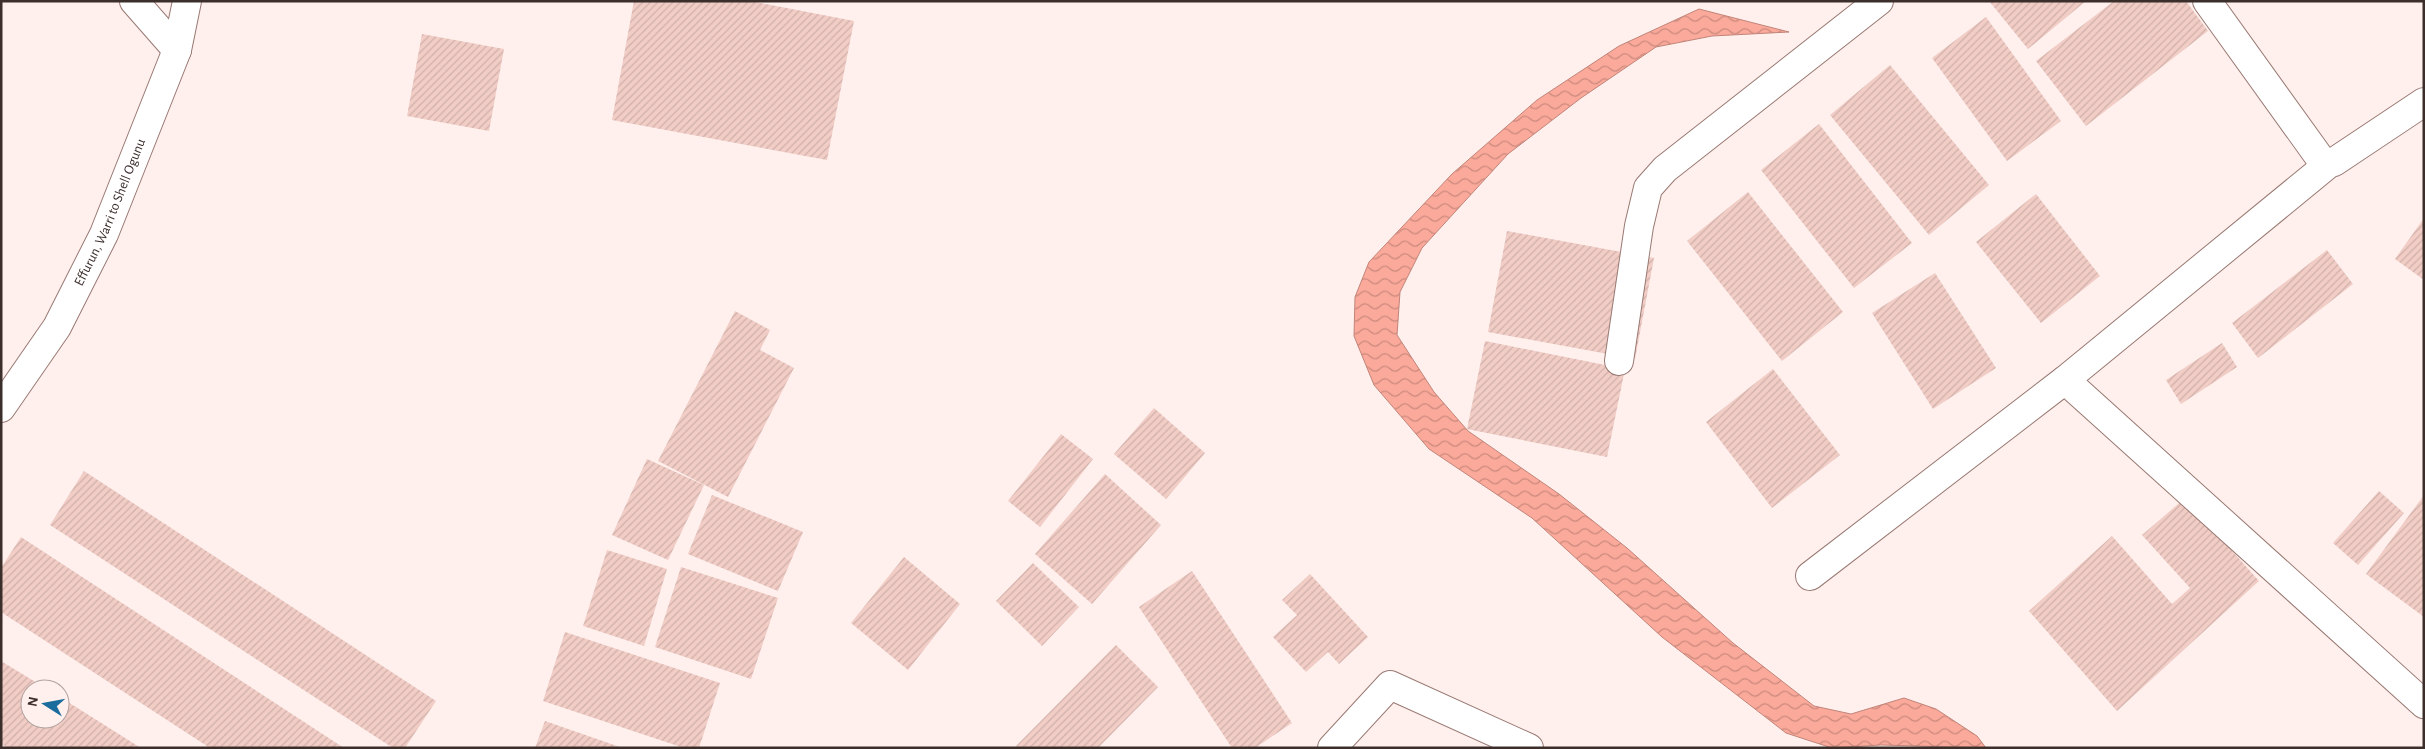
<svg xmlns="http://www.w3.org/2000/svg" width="2425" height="749" viewBox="0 0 2425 749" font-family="'Alegreya Sans',sans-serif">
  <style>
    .water { fill: url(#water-waves); stroke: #c18479 }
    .building { fill: url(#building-hatch) }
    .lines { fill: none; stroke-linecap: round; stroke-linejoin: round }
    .street-casing { stroke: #997973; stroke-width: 30 }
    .secondary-casing { stroke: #997973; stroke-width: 30 }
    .street { stroke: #fff; stroke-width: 28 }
    .secondary { stroke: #fff; stroke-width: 28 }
    .labels { text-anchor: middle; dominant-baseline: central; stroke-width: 5; stroke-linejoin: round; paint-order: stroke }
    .street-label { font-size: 14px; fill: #3b2e2b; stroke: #fff0ed }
  </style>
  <defs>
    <pattern id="water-waves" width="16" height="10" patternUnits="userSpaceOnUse" patternTransform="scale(1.25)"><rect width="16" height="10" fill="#faa99a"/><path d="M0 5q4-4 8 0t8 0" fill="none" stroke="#cc8a7e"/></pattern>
    <pattern id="building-hatch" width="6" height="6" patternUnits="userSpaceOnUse" patternTransform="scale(1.25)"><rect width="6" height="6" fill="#f1cdc6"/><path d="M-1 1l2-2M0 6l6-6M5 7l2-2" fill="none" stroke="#d0b0aa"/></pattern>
  </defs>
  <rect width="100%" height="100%" fill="#fff0ed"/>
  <path class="water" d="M 1699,9 L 1789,32 L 1712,36 L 1656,47 L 1581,98 L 1508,154 L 1422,248 L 1400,292 L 1397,335 L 1434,392 L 1468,431 L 1559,494 L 1627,548 L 1733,643 L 1814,706 L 1851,714 L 1904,698 L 1936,709 L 1977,736 L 1986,748 L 1881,745 L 1832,748 L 1786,733 L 1662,637 L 1532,518 L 1429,449 L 1374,385 L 1354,336 L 1355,297 L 1369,262 L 1452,174 L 1537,100 L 1619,46 Z"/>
  <g class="building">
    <path d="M 634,1 L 750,1 L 854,21 L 827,160 L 612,120 Z"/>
    <path d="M 1989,1 L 2086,1 L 2028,49 Z"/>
    <path d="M 2114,1 L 2186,1 L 2208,31 L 2086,126 L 2036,61 Z"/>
    <path d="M 1986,17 L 2061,121 L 2007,161 L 1932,58 Z"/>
    <path d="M 422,34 L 504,49 L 489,131 L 407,116 Z"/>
    <path d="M 1890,65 L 1989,185 L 1929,235 L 1830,115 Z"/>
    <path d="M 1819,124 L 1912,243 L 1854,288 L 1761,170 Z"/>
    <path d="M 1748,192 L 1843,312 L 1782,361 L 1687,241 Z"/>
    <path d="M 2036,194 L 2100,276 L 2041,323 L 1976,242 Z"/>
    <path d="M 2424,218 L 2424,280 L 2395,259 Z"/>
    <path d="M 1507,231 L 1654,258 L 1635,359 L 1488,332 Z"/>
    <path d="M 2327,250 L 2353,284 L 2258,358 L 2232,323 Z"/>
    <path d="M 1935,273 L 1996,368 L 1933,409 L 1872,313 Z"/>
    <path d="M 735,311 L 770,330 L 760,350 L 794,368 L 728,497 L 658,461 Z"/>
    <path d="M 1485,341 L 1625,369 L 1607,457 L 1467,429 Z"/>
    <path d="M 2222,343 L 2237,367 L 2181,404 L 2166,380 Z"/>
    <path d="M 1773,369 L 1840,455 L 1772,508 L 1706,422 Z"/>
    <path d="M 1154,408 L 1205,453 L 1166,499 L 1114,454 Z"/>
    <path d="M 1061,434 L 1093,459 L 1040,527 L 1008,501 Z"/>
    <path d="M 647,459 L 704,485 L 668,560 L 612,535 Z"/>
    <path d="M 84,471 L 436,701 L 405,748 L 393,748 L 50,525 Z"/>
    <path d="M 1105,474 L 1161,525 L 1092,604 L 1035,554 Z"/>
    <path d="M 2379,491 L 2404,513 L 2358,565 L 2333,543 Z"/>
    <path d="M 712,495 L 803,532 L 778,591 L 688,554 Z"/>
    <path d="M 2424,495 L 2424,617 L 2366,574 Z"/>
    <path d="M 2185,498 L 2259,581 L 2117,711 L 2029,611 L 2112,536 L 2172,604 L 2190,588 L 2142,535 Z"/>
    <path d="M 21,537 L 344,748 L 210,748 L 1,612 L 1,568 Z"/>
    <path d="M 607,550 L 667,569 L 644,646 L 583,626 Z"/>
    <path d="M 904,557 L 960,604 L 908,670 L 851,623 Z"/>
    <path d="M 1033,563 L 1079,607 L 1042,646 L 996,601 Z"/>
    <path d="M 681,567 L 778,598 L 751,679 L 655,647 Z"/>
    <path d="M 1192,571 L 1292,723 L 1255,748 L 1232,748 L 1139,607 Z"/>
    <path d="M 1310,574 L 1368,637 L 1339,664 L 1328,652 L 1306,672 L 1273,637 L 1297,615 L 1282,600 Z"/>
    <path d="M 565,632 L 720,683 L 699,748 L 684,748 L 543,701 Z"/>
    <path d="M 1116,645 L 1158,687 L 1098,748 L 1018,748 L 1016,746 Z"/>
    <path d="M 1,661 L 47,689 L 30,689 L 30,719 L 60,719 L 60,697 L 141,748 L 8,748 L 1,744 Z"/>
    <path d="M 545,721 L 620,747 L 620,748 L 535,748 Z"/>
  </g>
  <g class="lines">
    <defs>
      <g id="street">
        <path d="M 134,1 L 177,50"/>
        <path d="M 2207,1 L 2322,161 L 2334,162 L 2424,102"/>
        <path d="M 1619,361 L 1639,226 L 1648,188 L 1665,169 L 1879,1"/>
        <path d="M 2065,380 L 2331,162"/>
        <path d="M 1810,576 L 2065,380 L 2424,704"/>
        <path d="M 1332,748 L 1390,685 L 1529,748"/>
      </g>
      <g id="secondary">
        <path id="s1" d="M 1,408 L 57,327 L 104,234 L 177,50 L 187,1"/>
      </g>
    </defs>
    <use href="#street" class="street-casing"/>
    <use href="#secondary" class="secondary-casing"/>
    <use href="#street" class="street"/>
    <use href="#secondary" class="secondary"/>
  </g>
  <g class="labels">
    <g class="street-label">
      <text stroke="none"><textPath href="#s1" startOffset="225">Effurun, Warri to Shell Ogunu</textPath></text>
    </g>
  </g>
  <rect width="2425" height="749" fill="none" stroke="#3b2e2b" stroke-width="5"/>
  <g transform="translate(45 704) rotate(281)"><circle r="24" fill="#fff0ed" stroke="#b1a29f"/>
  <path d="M0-4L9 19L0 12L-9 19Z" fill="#1a6c9d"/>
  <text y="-8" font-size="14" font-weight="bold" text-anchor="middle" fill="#3b2e2b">N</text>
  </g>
</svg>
